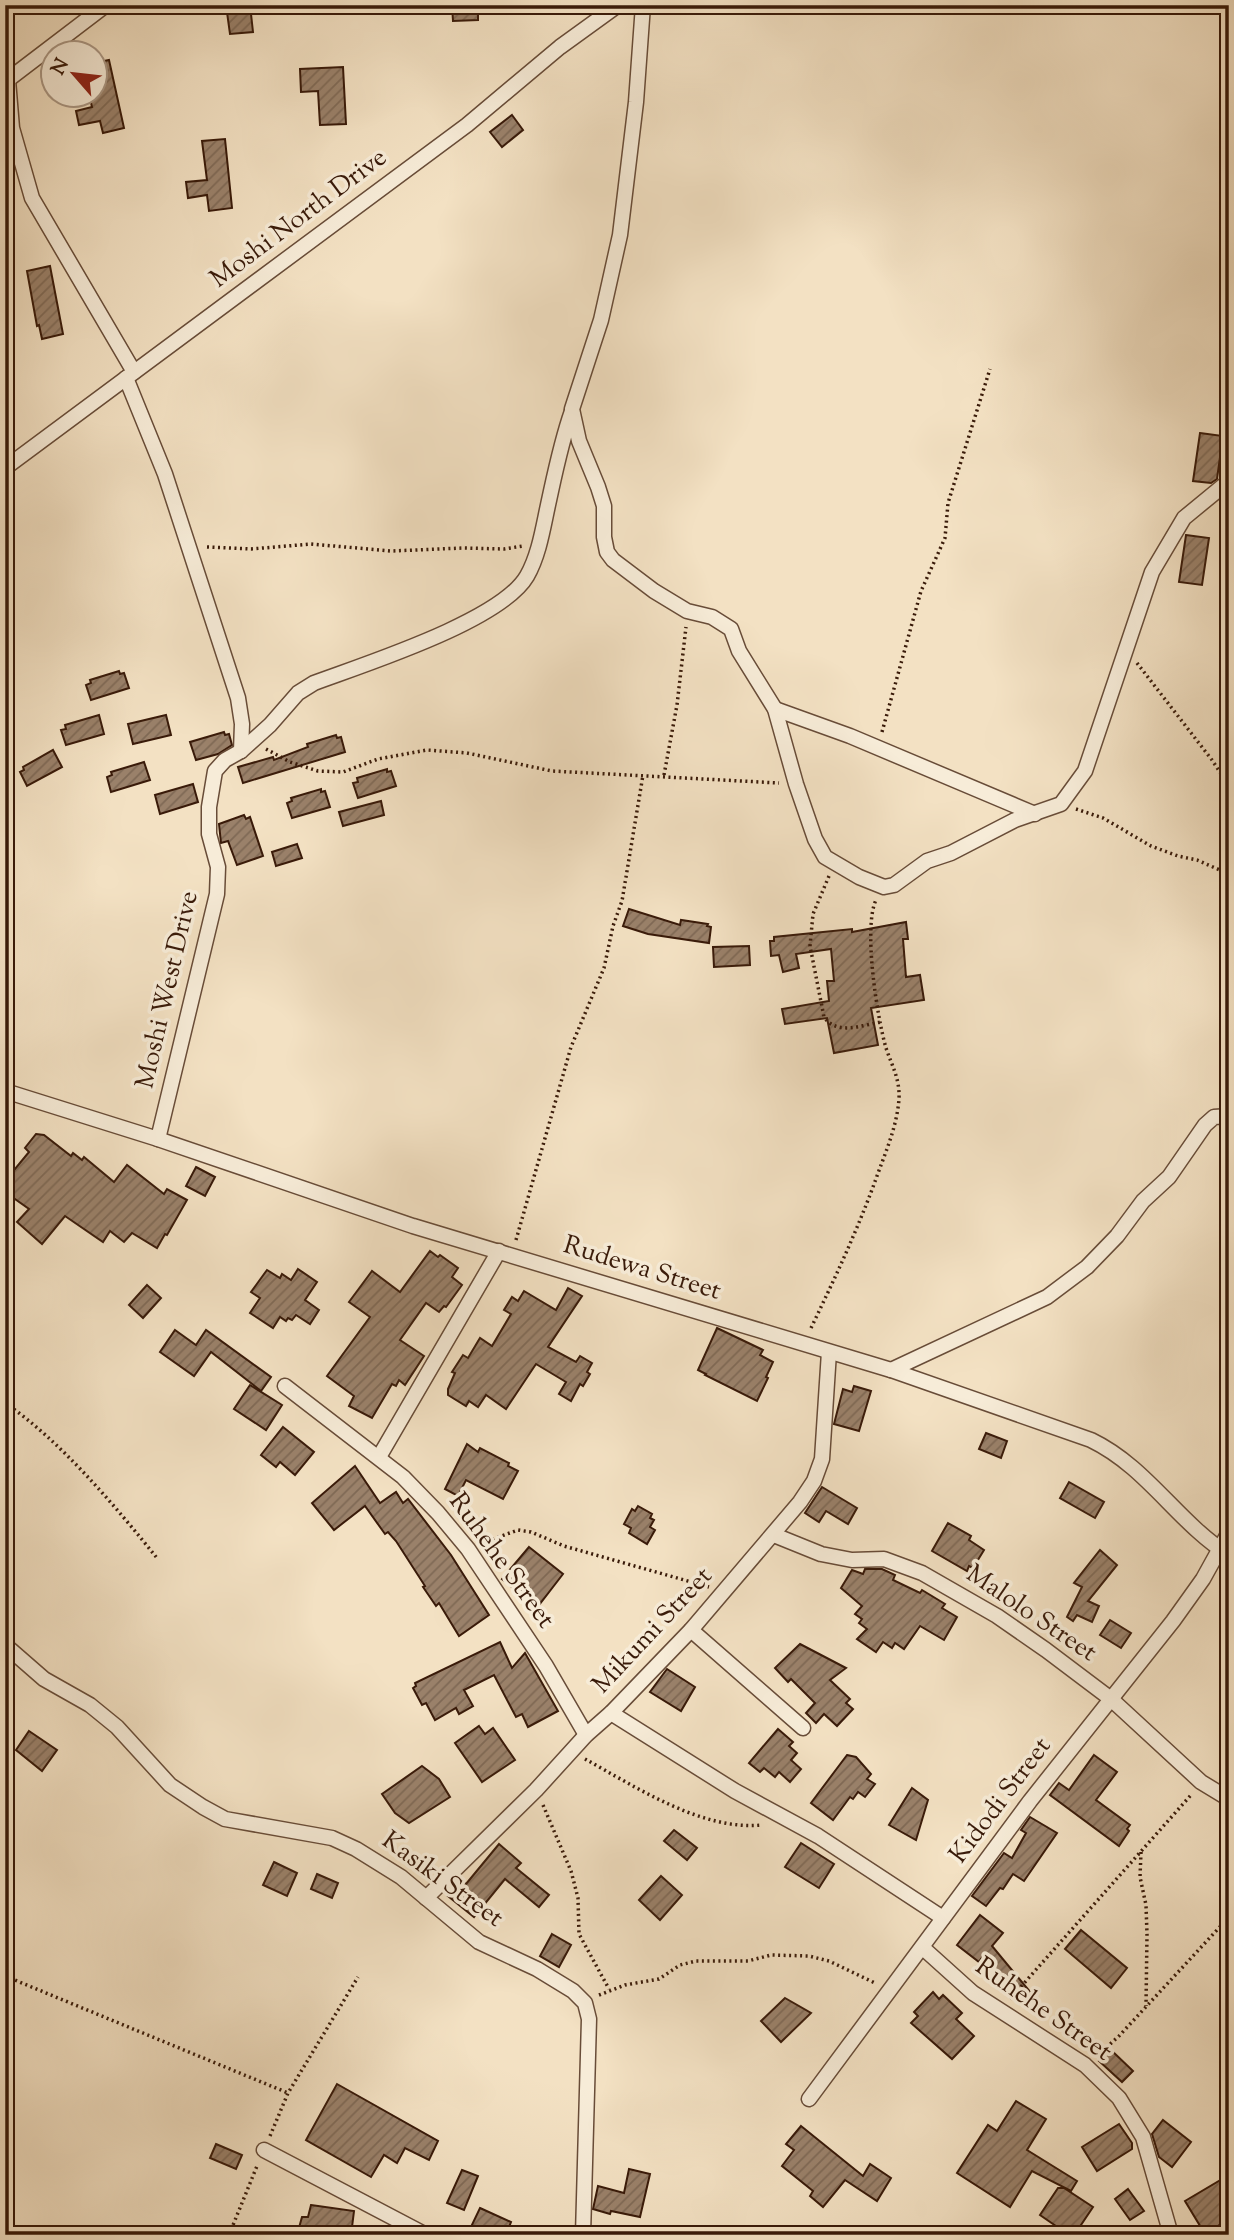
<svg xmlns="http://www.w3.org/2000/svg" width="1234" height="2240" viewBox="0 0 1234 2240" font-family="'Sorts Mill Goudy',serif">
  <style>
    .building { fill: url(#building-hatch); stroke: #391a09; stroke-width: 2 }
    .lines { fill: none; stroke-linecap: round; stroke-linejoin: round }
    .minor-casing { stroke: #684c38; stroke-width: 17 }
    .path { stroke: #391a09; stroke-width: 3.5; stroke-dasharray: 2 3.5; stroke-linecap: butt }
    .minor { stroke: #f7ecd8; stroke-width: 14 }
    .labels { text-anchor: middle; dominant-baseline: central; stroke-width: 7; stroke-linejoin: round; paint-order: stroke }
    .street-label { font-size: 26px; fill: #391a09; stroke: #f7ecd8 }
  </style>
  <defs>
    <pattern id="building-hatch" width="6" height="6" patternUnits="userSpaceOnUse" patternTransform="scale(1.75)"><rect width="6" height="6" fill="#9a816a"/><path d="M-1 1l2-2M0 6l6-6M5 7l2-2" fill="none" stroke="#7f6955"/></pattern>
  </defs>
  <rect width="100%" height="100%" fill="#f3e1c3"/>
  <filter id="stains"><feTurbulence type="fractalNoise" baseFrequency=".00286" numOctaves="4"/><feColorMatrix values="0 0 0 0 .2 0 0 0 0 .09 0 0 0 0 .02 0 0 0 .5 -.17"/></filter>
  <radialGradient id="worn" r=".72"><stop offset=".6" stop-color="#630" stop-opacity="0"/><stop offset="1" stop-color="#630" stop-opacity=".3"/></radialGradient>
  <g class="building">
    <path d="M 226,5 L 250,5 L 253,32 L 230,34 Z"/>
    <path d="M 452,5 L 478,5 L 478,20 L 453,21 Z"/>
    <path d="M 109,60 L 124,128 L 103,133 L 100,121 L 79,125 L 76,111 L 92,107 L 89,94 L 94,94 L 94,63 Z"/>
    <path d="M 343,67 L 346,124 L 320,125 L 318,91 L 301,92 L 300,69 Z"/>
    <path d="M 512,115 L 523,130 L 502,147 L 490,132 Z"/>
    <path d="M 225,139 L 232,208 L 209,211 L 207,195 L 188,198 L 186,182 L 207,180 L 202,141 Z"/>
    <path d="M 50,266 L 63,334 L 42,339 L 39,325 L 37,326 L 27,271 Z"/>
    <path d="M 1200,433 L 1223,436 L 1217,479 L 1211,483 L 1193,481 Z"/>
    <path d="M 1186,535 L 1209,538 L 1202,585 L 1179,582 Z"/>
    <path d="M 119,671 L 120,674 L 124,673 L 129,688 L 91,700 L 86,685 L 91,683 L 90,680 Z"/>
    <path d="M 99,715 L 104,734 L 66,745 L 61,730 L 66,729 L 65,725 Z"/>
    <path d="M 166,715 L 171,735 L 133,744 L 128,724 Z"/>
    <path d="M 224,732 L 225,735 L 229,734 L 232,745 L 218,754 L 196,760 L 190,742 Z"/>
    <path d="M 336,735 L 337,738 L 341,737 L 345,752 L 243,783 L 238,767 L 273,757 L 274,760 L 308,747 L 307,744 Z"/>
    <path d="M 53,750 L 62,767 L 27,786 L 20,772 L 24,770 L 23,767 Z"/>
    <path d="M 144,762 L 150,780 L 111,792 L 107,777 L 112,775 L 111,772 Z"/>
    <path d="M 387,769 L 387,772 L 391,771 L 396,786 L 358,798 L 353,783 L 358,782 L 357,778 Z"/>
    <path d="M 193,784 L 198,802 L 160,814 L 155,795 Z"/>
    <path d="M 321,789 L 321,792 L 325,791 L 330,807 L 292,818 L 287,803 L 292,801 L 291,798 Z"/>
    <path d="M 381,801 L 384,815 L 343,826 L 339,812 Z"/>
    <path d="M 244,815 L 246,819 L 250,817 L 263,856 L 237,865 L 228,841 L 221,843 L 219,824 Z"/>
    <path d="M 297,844 L 302,858 L 276,866 L 272,852 Z"/>
    <path d="M 629,909 L 680,925 L 681,920 L 708,924 L 707,926 L 711,927 L 709,943 L 648,934 L 623,926 Z"/>
    <path d="M 906,922 L 908,939 L 903,939 L 906,977 L 920,975 L 924,1000 L 871,1008 L 878,1045 L 834,1053 L 827,1018 L 785,1024 L 782,1009 L 829,1001 L 827,981 L 834,981 L 831,949 L 796,954 L 799,968 L 783,972 L 779,955 L 771,956 L 770,941 L 774,941 L 774,937 L 852,929 L 852,932 Z"/>
    <path d="M 749,946 L 750,965 L 714,967 L 713,947 Z"/>
    <path d="M 36,1134 L 44,1135 L 71,1156 L 73,1153 L 82,1160 L 84,1157 L 114,1182 L 127,1165 L 164,1194 L 167,1189 L 187,1200 L 167,1235 L 165,1234 L 157,1248 L 132,1233 L 124,1242 L 110,1231 L 103,1242 L 65,1216 L 42,1244 L 17,1222 L 29,1209 L 5,1192 L 5,1181 L 29,1152 L 25,1148 Z"/>
    <path d="M 196,1167 L 215,1177 L 205,1196 L 186,1186 Z"/>
    <path d="M 430,1251 L 438,1257 L 440,1255 L 458,1268 L 452,1277 L 462,1285 L 446,1307 L 444,1306 L 439,1312 L 426,1303 L 400,1340 L 424,1356 L 405,1385 L 399,1380 L 396,1386 L 392,1384 L 372,1418 L 349,1406 L 354,1396 L 327,1376 L 370,1317 L 349,1302 L 372,1271 L 400,1292 Z"/>
    <path d="M 298,1269 L 317,1282 L 305,1300 L 319,1310 L 310,1324 L 296,1315 L 292,1320 L 288,1318 L 286,1321 L 280,1317 L 273,1328 L 250,1313 L 260,1298 L 251,1292 L 267,1270 L 280,1278 L 282,1274 L 291,1280 Z"/>
    <path d="M 147,1285 L 161,1298 L 143,1318 L 129,1305 Z"/>
    <path d="M 568,1288 L 582,1296 L 548,1347 L 576,1362 L 580,1356 L 592,1363 L 587,1372 L 590,1374 L 583,1386 L 580,1384 L 571,1401 L 559,1394 L 566,1382 L 536,1364 L 506,1409 L 486,1395 L 478,1407 L 469,1401 L 466,1406 L 448,1395 L 448,1389 L 455,1373 L 452,1372 L 463,1355 L 468,1358 L 480,1338 L 492,1346 L 511,1314 L 504,1310 L 512,1297 L 518,1301 L 524,1291 L 556,1310 Z"/>
    <path d="M 717,1328 L 763,1350 L 760,1355 L 773,1362 L 766,1377 L 768,1378 L 757,1401 L 705,1375 L 706,1374 L 698,1370 Z"/>
    <path d="M 175,1330 L 196,1345 L 206,1330 L 271,1377 L 261,1391 L 211,1352 L 194,1376 L 160,1352 Z"/>
    <path d="M 250,1385 L 282,1405 L 266,1430 L 234,1409 Z"/>
    <path d="M 854,1386 L 871,1391 L 859,1431 L 834,1424 L 843,1389 L 852,1392 Z"/>
    <path d="M 283,1427 L 314,1452 L 295,1475 L 280,1462 L 276,1467 L 261,1455 Z"/>
    <path d="M 986,1433 L 1007,1441 L 1001,1458 L 979,1449 Z"/>
    <path d="M 467,1444 L 478,1452 L 480,1448 L 509,1463 L 508,1466 L 518,1471 L 503,1499 L 466,1480 L 458,1496 L 445,1489 Z"/>
    <path d="M 355,1466 L 380,1503 L 396,1492 L 403,1503 L 408,1499 L 451,1555 L 489,1615 L 459,1636 L 439,1603 L 436,1606 L 423,1587 L 425,1586 L 396,1541 L 388,1532 L 385,1534 L 365,1506 L 334,1530 L 312,1503 Z"/>
    <path d="M 1069,1482 L 1104,1502 L 1095,1518 L 1060,1498 Z"/>
    <path d="M 822,1487 L 857,1508 L 848,1524 L 826,1511 L 819,1522 L 805,1513 Z"/>
    <path d="M 638,1506 L 652,1514 L 650,1518 L 654,1520 L 650,1527 L 655,1530 L 647,1544 L 629,1533 L 631,1528 L 624,1524 L 632,1509 L 635,1511 Z"/>
    <path d="M 948,1523 L 971,1536 L 969,1540 L 984,1550 L 973,1568 L 969,1566 L 967,1571 L 932,1551 Z"/>
    <path d="M 529,1547 L 563,1574 L 539,1605 L 520,1589 L 518,1592 L 502,1579 Z"/>
    <path d="M 1100,1550 L 1117,1565 L 1088,1601 L 1099,1606 L 1092,1622 L 1077,1615 L 1073,1621 L 1067,1617 L 1082,1587 L 1074,1583 Z"/>
    <path d="M 865,1569 L 882,1569 L 895,1575 L 893,1580 L 920,1593 L 922,1590 L 945,1604 L 942,1608 L 957,1617 L 944,1640 L 920,1626 L 904,1649 L 895,1643 L 892,1648 L 883,1642 L 876,1652 L 857,1639 L 867,1629 L 859,1623 L 862,1619 L 855,1614 L 862,1606 L 841,1588 L 852,1570 L 863,1574 Z"/>
    <path d="M 1110,1620 L 1131,1633 L 1121,1648 L 1100,1635 Z"/>
    <path d="M 500,1642 L 512,1668 L 525,1653 L 558,1711 L 528,1727 L 522,1714 L 516,1717 L 494,1675 L 464,1690 L 473,1706 L 459,1714 L 456,1708 L 435,1720 L 426,1703 L 422,1705 L 413,1688 L 416,1686 L 415,1683 Z"/>
    <path d="M 800,1644 L 846,1668 L 830,1680 L 850,1699 L 846,1703 L 853,1709 L 837,1726 L 824,1714 L 816,1723 L 806,1713 L 815,1703 L 791,1679 L 788,1682 L 775,1668 Z"/>
    <path d="M 667,1669 L 695,1687 L 681,1711 L 650,1692 Z"/>
    <path d="M 479,1726 L 485,1734 L 493,1728 L 515,1760 L 482,1782 L 455,1743 Z"/>
    <path d="M 778,1729 L 793,1742 L 789,1746 L 797,1753 L 791,1760 L 801,1769 L 790,1782 L 779,1772 L 775,1777 L 764,1768 L 760,1772 L 749,1763 Z"/>
    <path d="M 29,1731 L 57,1750 L 42,1771 L 16,1750 Z"/>
    <path d="M 847,1755 L 856,1757 L 871,1774 L 867,1779 L 875,1784 L 865,1797 L 858,1792 L 853,1799 L 850,1797 L 833,1820 L 811,1803 Z"/>
    <path d="M 1094,1755 L 1117,1772 L 1096,1800 L 1130,1825 L 1127,1829 L 1129,1831 L 1119,1846 L 1050,1795 L 1059,1783 L 1069,1790 Z"/>
    <path d="M 422,1766 L 439,1779 L 450,1797 L 409,1823 L 395,1813 L 382,1794 Z"/>
    <path d="M 912,1788 L 928,1800 L 916,1840 L 889,1825 Z"/>
    <path d="M 1030,1817 L 1057,1833 L 1024,1881 L 1013,1874 L 1003,1889 L 1000,1888 L 986,1906 L 972,1896 L 1004,1853 L 1012,1858 L 1026,1833 L 1021,1830 Z"/>
    <path d="M 674,1830 L 697,1848 L 687,1860 L 664,1841 Z"/>
    <path d="M 801,1843 L 834,1864 L 819,1888 L 785,1867 Z"/>
    <path d="M 499,1844 L 521,1863 L 516,1868 L 549,1895 L 539,1907 L 505,1879 L 474,1917 L 448,1896 L 461,1880 L 466,1884 Z"/>
    <path d="M 274,1862 L 297,1873 L 287,1896 L 263,1885 Z"/>
    <path d="M 317,1874 L 338,1883 L 332,1898 L 311,1889 Z"/>
    <path d="M 661,1876 L 682,1895 L 660,1920 L 639,1900 Z"/>
    <path d="M 980,1915 L 1003,1933 L 992,1946 L 1031,1993 L 1024,2000 L 981,1959 L 979,1962 L 957,1945 Z"/>
    <path d="M 1081,1930 L 1127,1968 L 1111,1988 L 1065,1949 Z"/>
    <path d="M 552,1934 L 571,1945 L 559,1967 L 540,1956 Z"/>
    <path d="M 933,1992 L 939,1999 L 943,1995 L 962,2013 L 956,2019 L 974,2036 L 952,2059 L 911,2023 L 918,2016 L 914,2012 Z"/>
    <path d="M 785,1998 L 811,2013 L 781,2042 L 761,2021 Z"/>
    <path d="M 1110,2049 L 1133,2071 L 1122,2082 L 1099,2061 Z"/>
    <path d="M 337,2084 L 438,2141 L 429,2160 L 405,2148 L 397,2163 L 384,2155 L 371,2177 L 306,2140 Z"/>
    <path d="M 1016,2101 L 1046,2119 L 1027,2150 L 1077,2181 L 1071,2191 L 1032,2171 L 1010,2207 L 957,2173 L 988,2125 L 997,2131 Z"/>
    <path d="M 1163,2120 L 1191,2142 L 1172,2167 L 1159,2157 L 1152,2134 Z"/>
    <path d="M 1119,2124 L 1132,2143 L 1132,2149 L 1097,2171 L 1082,2147 Z"/>
    <path d="M 801,2126 L 863,2176 L 870,2164 L 891,2178 L 877,2201 L 845,2180 L 823,2207 L 810,2196 L 813,2191 L 782,2166 L 794,2150 L 786,2144 Z"/>
    <path d="M 216,2144 L 242,2155 L 236,2169 L 210,2158 Z"/>
    <path d="M 629,2169 L 650,2174 L 640,2217 L 611,2211 L 610,2214 L 593,2209 L 598,2186 L 624,2193 Z"/>
    <path d="M 462,2170 L 478,2176 L 464,2210 L 447,2203 Z"/>
    <path d="M 1229,2175 L 1229,2219 L 1205,2234 L 1185,2201 Z"/>
    <path d="M 1058,2188 L 1064,2188 L 1093,2207 L 1081,2225 L 1096,2235 L 1069,2235 L 1040,2215 Z"/>
    <path d="M 1128,2189 L 1144,2211 L 1130,2220 L 1115,2199 Z"/>
    <path d="M 311,2205 L 354,2211 L 351,2235 L 297,2235 L 302,2217 L 308,2217 Z"/>
    <path d="M 480,2208 L 511,2222 L 506,2235 L 483,2235 L 470,2229 Z"/>
  </g>
  <g class="lines">
    <defs>
      <g id="minor">
        <path d="M 643,5 L 636,102 L 620,235 L 601,320 L 572,409 L 579,441 L 598,487 L 604,506 L 604,537 L 607,552 L 613,560 L 654,591 L 687,611 L 712,617 L 731,629 L 739,651 L 775,709 L 796,784 L 815,839 L 825,857 L 859,877 L 884,887 L 894,885 L 927,861 L 951,853 L 1015,820 L 1061,804 L 1085,771 L 1152,572 L 1184,518 L 1229,481"/>
        <path d="M 8,80 L 12,128 L 32,198 L 134,372"/>
        <path d="M 5,82 L 106,5"/>
        <path d="M 126,378 L 165,474 L 238,698 L 242,724 L 241,751"/>
        <path d="M 5,468 L 467,125 L 560,47 L 618,5"/>
        <path d="M 775,709 L 850,736 L 1035,814"/>
        <path d="M 5,1091 L 158,1139 L 413,1226 L 891,1370 L 1091,1440 C 1147,1467 1177,1522 1229,1555"/>
        <path d="M 158,1139 L 217,894 L 218,867 L 209,834 L 209,807 L 215,771 L 225,760 L 241,751 L 270,725 L 298,693 L 314,683 C 365,664 501,621 527,576 C 539,555 543,528 548,505 C 555,473 561,442 572,411"/>
        <path d="M 891,1370 L 1047,1297 L 1087,1267 L 1117,1236 L 1143,1201 L 1169,1177 L 1205,1125 L 1214,1117 L 1229,1116"/>
        <path d="M 285,1386 L 403,1477 L 438,1513 L 468,1549 L 546,1666 L 586,1735"/>
        <path d="M 379,1457 L 499,1251"/>
        <path d="M 774,1535 L 821,1554 L 852,1560 L 884,1559 L 922,1573 L 997,1616 L 1046,1650 L 1111,1699 L 1201,1782 L 1229,1799"/>
        <path d="M 691,1630 L 803,1728"/>
        <path d="M 5,1645 L 44,1679 L 90,1705 L 117,1727 L 170,1785 L 203,1807 L 225,1819 L 332,1838 L 356,1849 L 401,1877 L 479,1942 L 537,1969 L 573,1991 L 585,2003 L 589,2019 L 583,2235"/>
        <path d="M 611,1713 L 735,1791 L 818,1836 L 943,1918"/>
        <path d="M 426,1898 L 536,1790 L 586,1735 L 611,1713 L 691,1630 L 800,1502 L 814,1481 L 822,1459 L 829,1352"/>
        <path d="M 923,1948 L 973,1993 L 1085,2065 L 1119,2098 L 1143,2137 L 1171,2235"/>
        <path d="M 809,2099 L 1030,1801 L 1173,1621 L 1203,1579 L 1229,1532"/>
        <path d="M 264,2150 L 426,2235"/>
      </g>
    </defs>
    <use href="#minor" class="minor-casing"/>
    <g class="path">
      <path d="M 207,547 L 251,549 L 311,544 L 391,551 L 463,548 L 504,549 L 523,546"/>
      <path d="M 1137,663 L 1212,760 L 1229,786"/>
      <path d="M 882,732 L 921,591 L 945,538 L 948,503 L 990,369"/>
      <path d="M 266,749 L 290,762 L 318,771 L 343,772 L 378,759 L 427,750 L 467,753 L 552,771 L 779,783"/>
      <path d="M 664,775 L 677,705 L 686,627"/>
      <path d="M 5,779 L 12,777"/>
      <path d="M 1076,809 L 1103,818 L 1151,846 L 1178,856 L 1197,860 L 1229,874"/>
      <path d="M 829,876 L 813,914 L 810,946 L 824,1017 C 837,1036 862,1025 881,1022"/>
      <path d="M 516,1240 L 571,1047 L 604,968 L 613,926 L 622,901 L 643,775"/>
      <path d="M 811,1328 C 835,1278 858,1229 877,1176 C 886,1151 897,1126 899,1099 C 900,1079 892,1066 886,1048 C 877,1017 863,927 876,900"/>
      <path d="M 5,1403 C 60,1440 115,1506 157,1558"/>
      <path d="M 482,1543 L 518,1530 L 531,1532 L 564,1546 L 709,1587"/>
      <path d="M 585,1759 C 636,1787 702,1831 762,1825"/>
      <path d="M 543,1805 L 571,1871 L 578,1898 L 579,1934 L 609,1989"/>
      <path d="M 1141,1852 L 1140,1877 L 1146,1905 L 1147,1934 L 1146,2006"/>
      <path d="M 5,1976 L 288,2093"/>
      <path d="M 599,1995 L 625,1985 L 659,1979 L 680,1965 L 696,1961 L 748,1961 L 771,1955 L 809,1956 L 829,1961 L 875,1983"/>
      <path d="M 1010,1999 L 1191,1795"/>
      <path d="M 1098,2055 L 1119,2036 L 1229,1917"/>
      <path d="M 270,2136 L 288,2093 L 358,1977"/>
      <path d="M 229,2235 L 257,2166"/>
      <path d="M 843,2235 L 848,2228"/>
    </g>
    <use href="#minor" class="minor"/>
  </g>
  <g class="labels">
    <g class="street-label">
      <text transform="translate(299 219) rotate(-37)">Moshi North Drive</text>
      <text transform="translate(168 990) rotate(-77)">Moshi West Drive</text>
      <text transform="translate(642 1269) rotate(17)">Rudewa Street</text>
      <text transform="translate(501 1561) rotate(54)">Ruhehe Street</text>
      <text transform="translate(1031 1614) rotate(34)">Malolo Street</text>
      <text transform="translate(653 1631) rotate(-47)">Mikumi Street</text>
      <text transform="translate(1001 1801) rotate(-53)">Kidodi Street</text>
      <text transform="translate(442 1880) rotate(36)">Kasiki Street</text>
      <text transform="translate(1043 2010) rotate(35)">Ruhehe Street</text>
    </g>
  </g>
  <rect width="1234" height="2240" fill="none" stroke="#f3e1c3" stroke-width="28"/>
  <rect x="7" y="7" width="1220" height="2226" fill="none" stroke="#391a09" stroke-width="3.5"/>
  <rect x="14" y="14" width="1206" height="2212" fill="none" stroke="#391a09" stroke-width="2"/>
  <g transform="translate(74 74) rotate(298)"><circle r="33" fill="#f7ecd8" stroke="#ab9885" stroke-width="2"/>
  <path d="M0-5L12 26L0 18L-12 26Z" fill="#8f2418"/>
  <text y="-10" font-size="19" font-weight="bold" text-anchor="middle" fill="#391a09">N</text>
  </g>
  <rect width="100%" height="100%" filter="url(#stains)"/>
  <rect width="100%" height="100%" fill="url(#worn)"/>
</svg>
